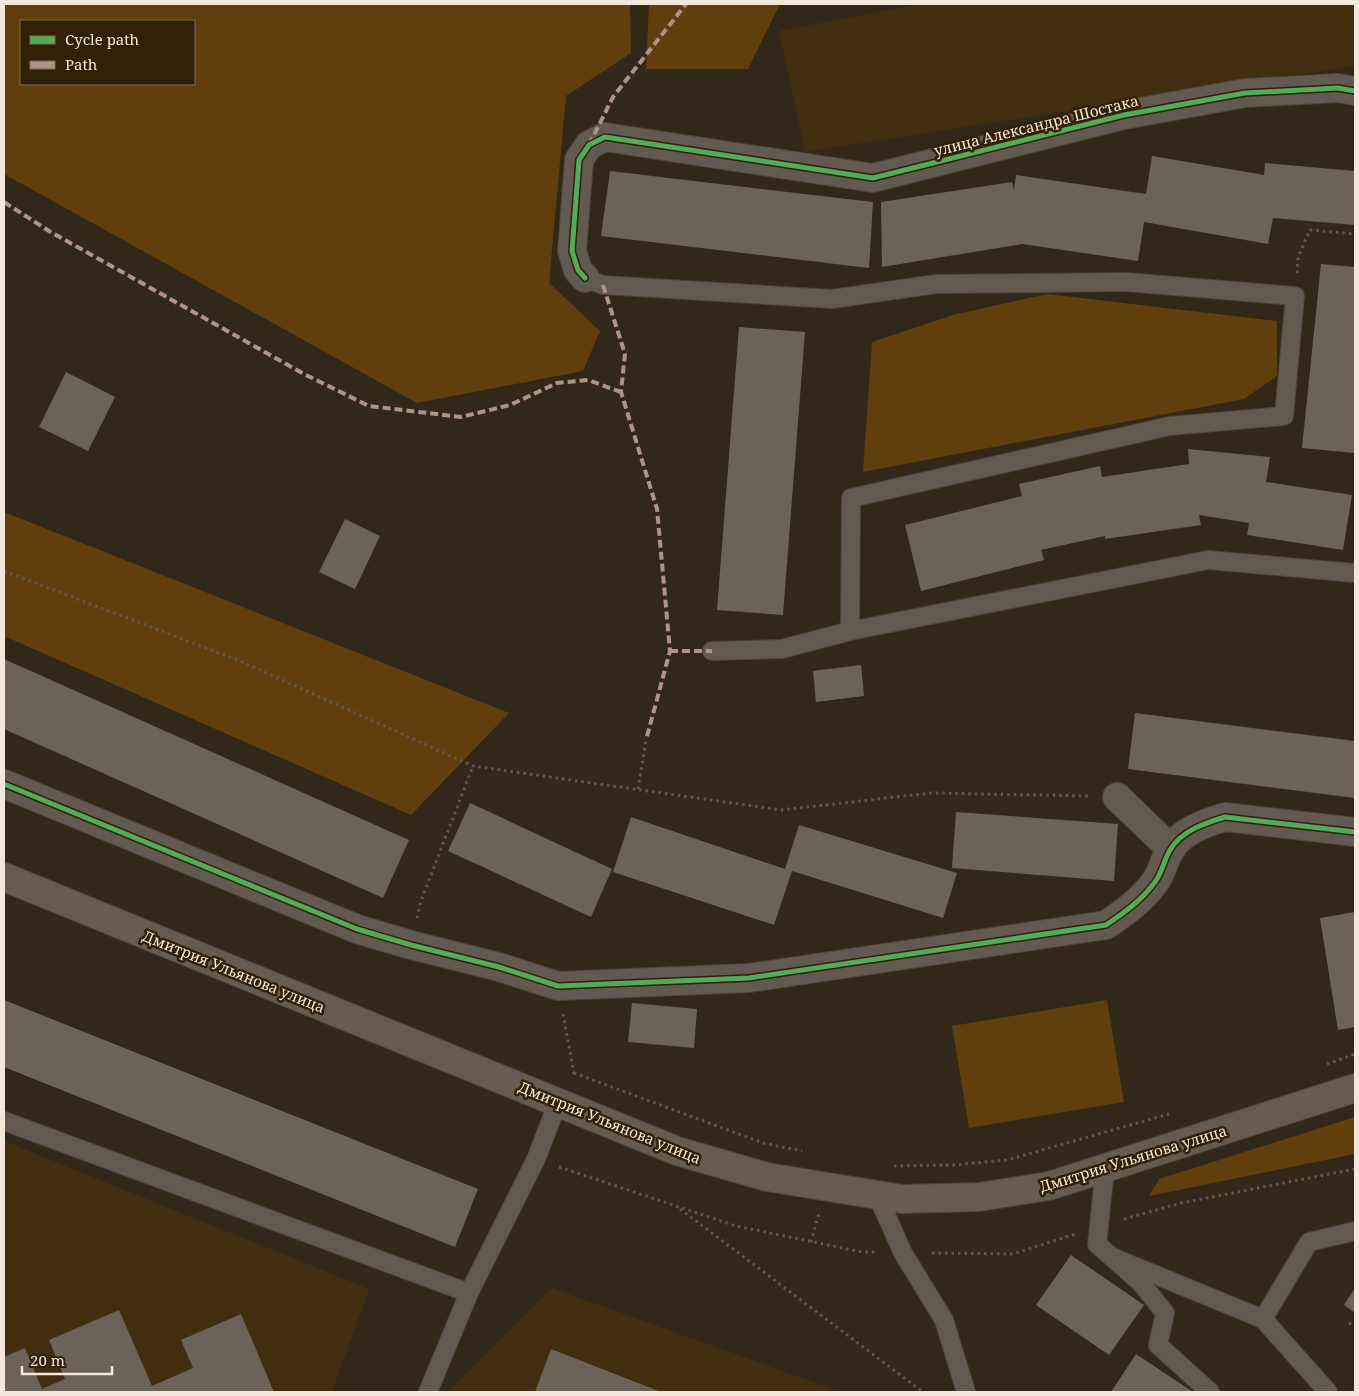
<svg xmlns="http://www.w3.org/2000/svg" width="1359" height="1396" viewBox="0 0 1359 1396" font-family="'Noto Serif',serif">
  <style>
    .built { fill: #422d10 }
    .green { fill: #613f0c; fill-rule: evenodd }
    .building { fill: #6b6358 }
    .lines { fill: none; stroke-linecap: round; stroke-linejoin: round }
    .lane-casing { stroke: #4d443a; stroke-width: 20 }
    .street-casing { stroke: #4d443a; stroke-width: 30 }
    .secondary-casing { stroke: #4d443a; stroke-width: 30 }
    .path { stroke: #605850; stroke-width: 3; stroke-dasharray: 2.5 4; stroke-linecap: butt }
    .lane { stroke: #625a50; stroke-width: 18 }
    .street { stroke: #625a50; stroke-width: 28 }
    .secondary { stroke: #655b4f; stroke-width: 28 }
    .quiet { stroke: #af9288; stroke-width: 4; stroke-dasharray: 8 4; stroke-linecap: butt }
    .cycleway-casing { stroke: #311f06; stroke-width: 8 }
    .cycleway { stroke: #51ab58; stroke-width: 5 }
    .labels { text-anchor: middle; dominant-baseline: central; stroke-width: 5; stroke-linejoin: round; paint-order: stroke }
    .street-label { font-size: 15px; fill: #f4e8da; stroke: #311f06 }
  </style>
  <rect width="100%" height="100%" fill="#31281a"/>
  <g class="built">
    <path d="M 920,4 L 1355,4 L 1355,66 L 805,152 L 779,31 Z"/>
    <path d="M 4,1141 L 369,1289 L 332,1392 L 4,1392 Z"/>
    <path d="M 552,1288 L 841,1392 L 448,1392 Z"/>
  </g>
  <g class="green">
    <path d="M 4,4 L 630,4 L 631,53 L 566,96 L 549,283 L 600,331 L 583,371 L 417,403 L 4,174 ZM 194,21 L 194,84 L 21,84 L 21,21 Z"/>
    <path d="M 649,4 L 780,4 L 748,69 L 646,69 Z"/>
    <path d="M 1047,294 L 1277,321 L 1277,376 L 1244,399 L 863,472 L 872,342 L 953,315 Z"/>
    <path d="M 4,512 L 509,713 L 411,815 L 4,636 Z"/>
    <path d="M 1107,1000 L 1124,1102 L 969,1128 L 952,1026 Z"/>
    <path d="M 1355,1117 L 1355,1154 L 1149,1196 L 1159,1179 Z"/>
  </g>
  <g class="building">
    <path d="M 1152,156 L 1264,175 L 1265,163 L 1355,171 L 1355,225 L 1273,218 L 1268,244 L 1144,222 L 1138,261 L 1022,244 L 882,267 L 881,202 L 1012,182 L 1014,190 L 1016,175 L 1146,194 Z"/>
    <path d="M 610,171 L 873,202 L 869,268 L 601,236 Z"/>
    <path d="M 1321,264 L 1355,267 L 1355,453 L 1302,448 Z"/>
    <path d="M 739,327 L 805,332 L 783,615 L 717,610 Z"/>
    <path d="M 66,372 L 115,397 L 88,451 L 39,427 Z"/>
    <path d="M 1188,449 L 1270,457 L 1266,482 L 1352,495 L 1343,550 L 1247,535 L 1249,523 L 1199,515 L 1201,525 L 1105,539 L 1105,536 L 1041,550 L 1044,560 L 921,591 L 905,525 L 1022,496 L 1019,484 L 1100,466 L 1102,477 L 1189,464 Z"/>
    <path d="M 345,519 L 380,536 L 355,589 L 319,572 Z"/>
    <path d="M 4,659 L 409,840 L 383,898 L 4,729 Z"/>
    <path d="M 861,665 L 864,696 L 816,702 L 813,671 Z"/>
    <path d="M 1135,713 L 1355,741 L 1355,798 L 1128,769 Z"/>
    <path d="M 470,803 L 612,869 L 591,917 L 448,851 Z"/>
    <path d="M 956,812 L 1118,824 L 1114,881 L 952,868 Z"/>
    <path d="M 631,817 L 785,869 L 799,825 L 957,873 L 943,918 L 792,871 L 774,925 L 613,872 Z"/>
    <path d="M 1355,912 L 1355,1027 L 1338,1030 L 1320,918 Z"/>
    <path d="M 4,1000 L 478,1189 L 455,1247 L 4,1067 Z"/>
    <path d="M 632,1003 L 697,1009 L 694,1048 L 628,1042 Z"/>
    <path d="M 1071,1255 L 1144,1305 L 1109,1355 L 1036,1305 Z"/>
    <path d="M 1355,1288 L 1355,1313 L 1344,1305 Z"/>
    <path d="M 119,1310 L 152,1386 L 193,1368 L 181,1340 L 241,1314 L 274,1392 L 4,1392 L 4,1357 L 25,1348 L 42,1389 L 65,1379 L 49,1340 Z"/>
    <path d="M 551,1349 L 661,1392 L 535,1392 Z"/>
    <path d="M 1136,1354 L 1193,1392 L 1111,1392 Z"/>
  </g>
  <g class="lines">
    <defs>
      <g id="lane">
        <path d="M 585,278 L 603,285 L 832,299 L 936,284 L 1126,282 L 1295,296 L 1284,416 L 1170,426 L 851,498 L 850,631"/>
        <path d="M 712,651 L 782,649 L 850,631 L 1208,560 L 1355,573"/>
        <path d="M 4,1121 L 469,1293"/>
        <path d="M 1105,1169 L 1097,1244 L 1141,1283 L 1165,1313 L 1158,1345 L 1210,1392"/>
        <path d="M 877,1195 L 903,1253 L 944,1320 L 966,1392"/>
        <path d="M 1112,1257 L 1263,1319 L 1309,1242 L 1355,1231"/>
        <path d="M 1263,1319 L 1328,1392"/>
        <path d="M 428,1392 L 469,1293 L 536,1159 L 558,1102"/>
      </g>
      <g id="street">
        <path d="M 585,278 L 578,270 L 572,251 L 579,160 L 589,145 L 605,137 L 873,178 L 1124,115 L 1245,93 L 1338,88 L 1355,91"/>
        <path d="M 4,784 L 357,929 L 411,945 L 499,967 L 558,986 L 749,978 L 1106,925 C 1125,912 1141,901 1155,882 C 1162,873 1164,860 1170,850 C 1181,831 1205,823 1225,817 L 1355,832"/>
        <path d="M 1117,797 L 1171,849"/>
      </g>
      <path id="secondary" d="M 4,877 L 677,1151 L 767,1177 L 902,1199 L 979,1197 L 1049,1186 L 1355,1088"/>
    </defs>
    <use href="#lane" class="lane-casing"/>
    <use href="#street" class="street-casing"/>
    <use href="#secondary" class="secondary-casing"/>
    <g class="path">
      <path d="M 1297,273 L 1298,257 L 1310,230 L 1355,234"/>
      <path d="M 4,571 L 240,661 L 473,766 L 781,810 L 931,793 L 1089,796"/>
      <path d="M 638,789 L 646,740"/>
      <path d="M 417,918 L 421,901 L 473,766"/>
      <path d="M 563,1014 L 574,1074"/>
      <path d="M 1327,1064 L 1355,1054"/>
      <path d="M 574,1073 L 763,1143 L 802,1151"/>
      <path d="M 894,1166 L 953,1165 L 1007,1160 L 1169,1114"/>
      <path d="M 559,1167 L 736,1226 L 862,1252 L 876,1252"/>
      <path d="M 680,1209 L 923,1392"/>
      <path d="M 1124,1219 L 1181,1203 L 1355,1169"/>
      <path d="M 811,1242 L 819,1213"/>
      <path d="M 932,1253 L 1013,1254 L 1075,1234"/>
      <path d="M 1349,1323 L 1355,1327"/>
    </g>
    <use href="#lane" class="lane"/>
    <use href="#street" class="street"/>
    <use href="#secondary" class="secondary"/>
    <g class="quiet">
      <path d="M 589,145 L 613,97 L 686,4"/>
      <path d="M 4,202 L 49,231 L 304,374 L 369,406 L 461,417 L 510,405 L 557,383 L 588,380 L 621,392"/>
      <path d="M 603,285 L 625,354 L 621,392 L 657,509 L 670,651 L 646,740"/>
      <path d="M 670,651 L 712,651"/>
    </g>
    <defs>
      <g id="cycleway">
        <path d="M 585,278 L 578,270 L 572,251 L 579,160 L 589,145 L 605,137 L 873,178 L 1124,115 L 1245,93 L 1338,88 L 1355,91"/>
        <path d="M 4,784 L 357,929 L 411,945 L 499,967 L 558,986 L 749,978 L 1106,925 C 1125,912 1141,901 1155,882 C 1162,873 1164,860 1170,850 C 1181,831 1205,823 1225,817 L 1355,832"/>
      </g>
    </defs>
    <use href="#cycleway" class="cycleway-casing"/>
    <use href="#cycleway" class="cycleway"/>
  </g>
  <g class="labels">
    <g class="street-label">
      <text transform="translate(1036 125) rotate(-14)">улица Александра Шостака</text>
      <text transform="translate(234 971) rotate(22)">Дмитрия Ульянова улица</text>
      <text transform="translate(610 1122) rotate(22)">Дмитрия Ульянова улица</text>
      <text transform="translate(1133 1158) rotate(-17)">Дмитрия Ульянова улица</text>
    </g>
  </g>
  <rect width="1359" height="1396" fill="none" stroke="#f4e8da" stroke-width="10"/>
  <rect x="20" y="20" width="175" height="65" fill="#311f06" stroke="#7f6f5b"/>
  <rect x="30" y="36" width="25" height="8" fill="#51ab58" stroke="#7f6f5b"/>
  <text x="65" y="45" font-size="15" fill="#f4e8da">Cycle path</text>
  <rect x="30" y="61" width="25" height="8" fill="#af9288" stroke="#7f6f5b"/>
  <text x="65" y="70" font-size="15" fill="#f4e8da">Path</text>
  <path d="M22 1366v8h90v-8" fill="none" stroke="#f4e8da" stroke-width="2.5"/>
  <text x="30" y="1366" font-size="15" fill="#f4e8da" stroke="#311f06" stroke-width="4" paint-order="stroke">20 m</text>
</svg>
